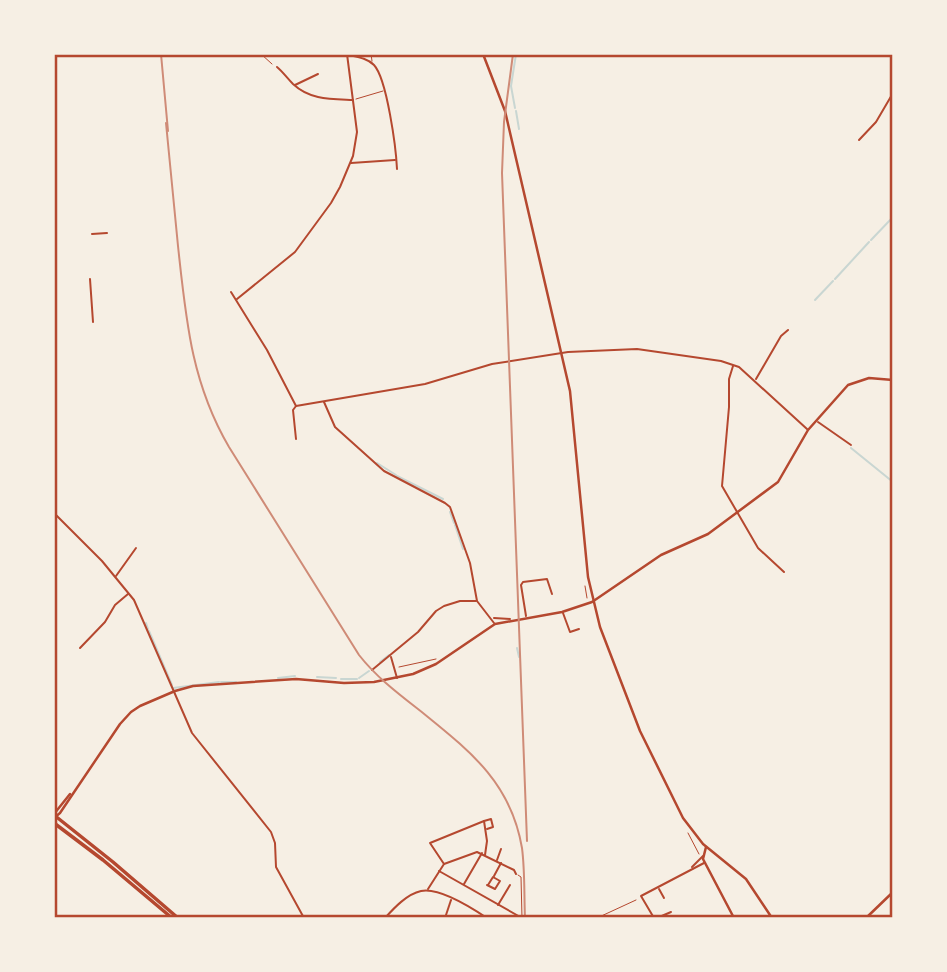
<svg xmlns="http://www.w3.org/2000/svg" width="947" height="972" viewBox="0 0 947 972" font-family="'DM Sans',sans-serif">
  <style>
    .lines { fill: none; stroke-linecap: round; stroke-linejoin: round }
    .stream { stroke: #c9d6d2; stroke-width: 2 }
    .path { stroke: #b5482f; stroke-width: 1 }
    .service { stroke: #b5482f; stroke-width: 1 }
    .minor { stroke: #b5482f; stroke-width: 2 }
    .tertiary { stroke: #b5482f; stroke-width: 2.5 }
    .secondary { stroke: #b5482f; stroke-width: 2.5 }
    .primary { stroke: #b5482f; stroke-width: 3.5 }
    .rail { stroke: #cf8b77; stroke-width: 2 }
    .neatline { fill: none; stroke: #b5482f; stroke-width: 2.5 }
  </style>
  <rect width="100%" height="100%" fill="#f6efe4"/>
  <g class="lines">
    <g class="stream">
      <path d="M 515,108 L 511,86 L 516,54"/>
      <path d="M 516,111 L 519,129"/>
      <path d="M 871,240 L 893,217"/>
      <path d="M 835,279 L 869,242"/>
      <path d="M 815,300 L 833,281"/>
      <path d="M 851,448 L 893,482"/>
      <path d="M 377,463 L 396,475"/>
      <path d="M 397,476 L 443,499"/>
      <path d="M 450,512 L 454,523"/>
      <path d="M 455,525 L 463,549"/>
      <path d="M 146,623 L 148,629"/>
      <path d="M 149,631 L 172,685"/>
      <path d="M 517,648 L 519,657"/>
      <path d="M 380,662 L 389,655"/>
      <path d="M 317,677 L 336,678"/>
      <path d="M 278,678 L 295,676"/>
      <path d="M 359,678 L 369,671"/>
      <path d="M 341,679 L 357,679"/>
      <path d="M 221,682 L 236,682"/>
      <path d="M 173,688 L 219,682"/>
    </g>
    <g class="path">
      <path d="M 261,54 L 272,64"/>
      <path d="M 585,586 L 587,598"/>
      <path d="M 399,667 L 436,659"/>
      <path d="M 688,833 L 699,854"/>
      <path d="M 597,918 L 636,900"/>
    </g>
    <g class="service">
      <path d="M 371,54 L 372,61"/>
      <path d="M 356,99 L 383,91"/>
      <path d="M 518,875 L 521,877 L 522,918"/>
    </g>
    <g class="minor">
      <path d="M 348,55 C 357,57 367,58 374,65 C 387,79 396,148 397,169"/>
      <path d="M 277,67 C 283,72 287,78 293,84 C 310,100 331,99 353,100"/>
      <path d="M 295,85 L 318,74"/>
      <path d="M 859,140 L 876,122 L 893,93"/>
      <path d="M 351,163 L 395,160"/>
      <path d="M 92,234 L 107,233"/>
      <path d="M 90,279 L 93,322"/>
      <path d="M 231,292 L 267,350 L 296,406 L 293,410 L 296,439"/>
      <path d="M 237,299 L 295,252 L 331,203 L 340,187 L 353,156 L 357,132 L 347,54"/>
      <path d="M 733,366 L 729,379 L 729,407 L 722,486 L 758,548 L 784,572"/>
      <path d="M 756,379 L 781,336 L 788,330"/>
      <path d="M 324,402 L 335,427 L 384,471 L 445,503 L 450,507 L 470,563 L 477,601 L 494,623"/>
      <path d="M 296,406 L 425,384 L 492,364 L 568,352 L 637,349 L 721,361 L 739,367 L 807,429"/>
      <path d="M 818,422 L 851,445"/>
      <path d="M 54,513 L 102,561 L 134,600 L 192,733 L 271,832 L 275,843 L 276,867 L 304,918"/>
      <path d="M 116,576 L 136,548"/>
      <path d="M 563,613 L 570,632 L 579,629"/>
      <path d="M 526,616 L 521,585 L 523,582 L 547,579 L 552,594"/>
      <path d="M 494,618 L 510,619"/>
      <path d="M 80,648 L 105,622 L 115,605 L 128,594"/>
      <path d="M 391,657 L 397,678"/>
      <path d="M 372,670 L 418,632 L 436,611 L 444,606 L 460,601 L 476,601"/>
      <path d="M 484,821 L 491,819 L 493,827 L 487,829"/>
      <path d="M 497,860 L 501,849"/>
      <path d="M 444,864 L 430,843 L 484,821 L 487,841 L 485,855"/>
      <path d="M 692,867 L 703,856"/>
      <path d="M 439,871 L 522,918"/>
      <path d="M 494,876 L 501,863"/>
      <path d="M 464,884 L 482,853"/>
      <path d="M 487,885 L 495,889 L 500,881 L 493,877 L 488,885"/>
      <path d="M 428,889 L 444,864 L 477,852 L 514,870 L 516,874"/>
      <path d="M 659,889 L 664,898"/>
      <path d="M 498,905 L 510,885"/>
      <path d="M 385,918 C 394,908 407,894 421,891 C 439,887 472,908 487,918"/>
      <path d="M 445,918 L 451,900"/>
      <path d="M 654,918 L 641,896 L 704,863"/>
      <path d="M 657,918 L 671,912"/>
    </g>
    <g class="tertiary">
      <path d="M 54,814 L 70,794"/>
      <path d="M 54,818 L 60,813 L 120,724 L 131,712 L 140,706 L 175,691 L 193,686 L 296,679 L 344,683 L 374,682 L 413,674 L 436,664 L 495,624 L 562,612 L 592,602 L 661,555 L 708,534 L 778,482 L 808,430 L 848,385 L 869,378 L 893,380"/>
      <path d="M 706,847 L 703,859 L 734,918"/>
    </g>
    <g class="secondary">
      <path d="M 483,54 L 505,111 L 570,391 L 588,577 L 600,627 L 640,731 L 683,818 L 703,844 L 746,879 L 772,918"/>
      <path d="M 866,918 L 893,892"/>
    </g>
    <g class="primary">
      <path d="M 54,815 L 113,862 L 178,918"/>
      <path d="M 54,823 L 103,860 L 172,918"/>
    </g>
    <g class="rail">
      <path d="M 161,54 L 168,131"/>
      <path d="M 513,54 L 504,122 L 502,173 L 527,841"/>
      <path d="M 166,123 C 170,164 174,205 178,246 C 186,319 191,382 229,447 L 359,655 C 377,678 400,695 423,713 C 471,752 511,783 522,848 C 525,871 524,895 525,918"/>
    </g>
  </g>
  <rect width="947" height="972" fill="none" stroke="#f6efe4" stroke-width="112"/>
  <rect x="56" y="56" width="835" height="860" class="neatline"/>
</svg>
